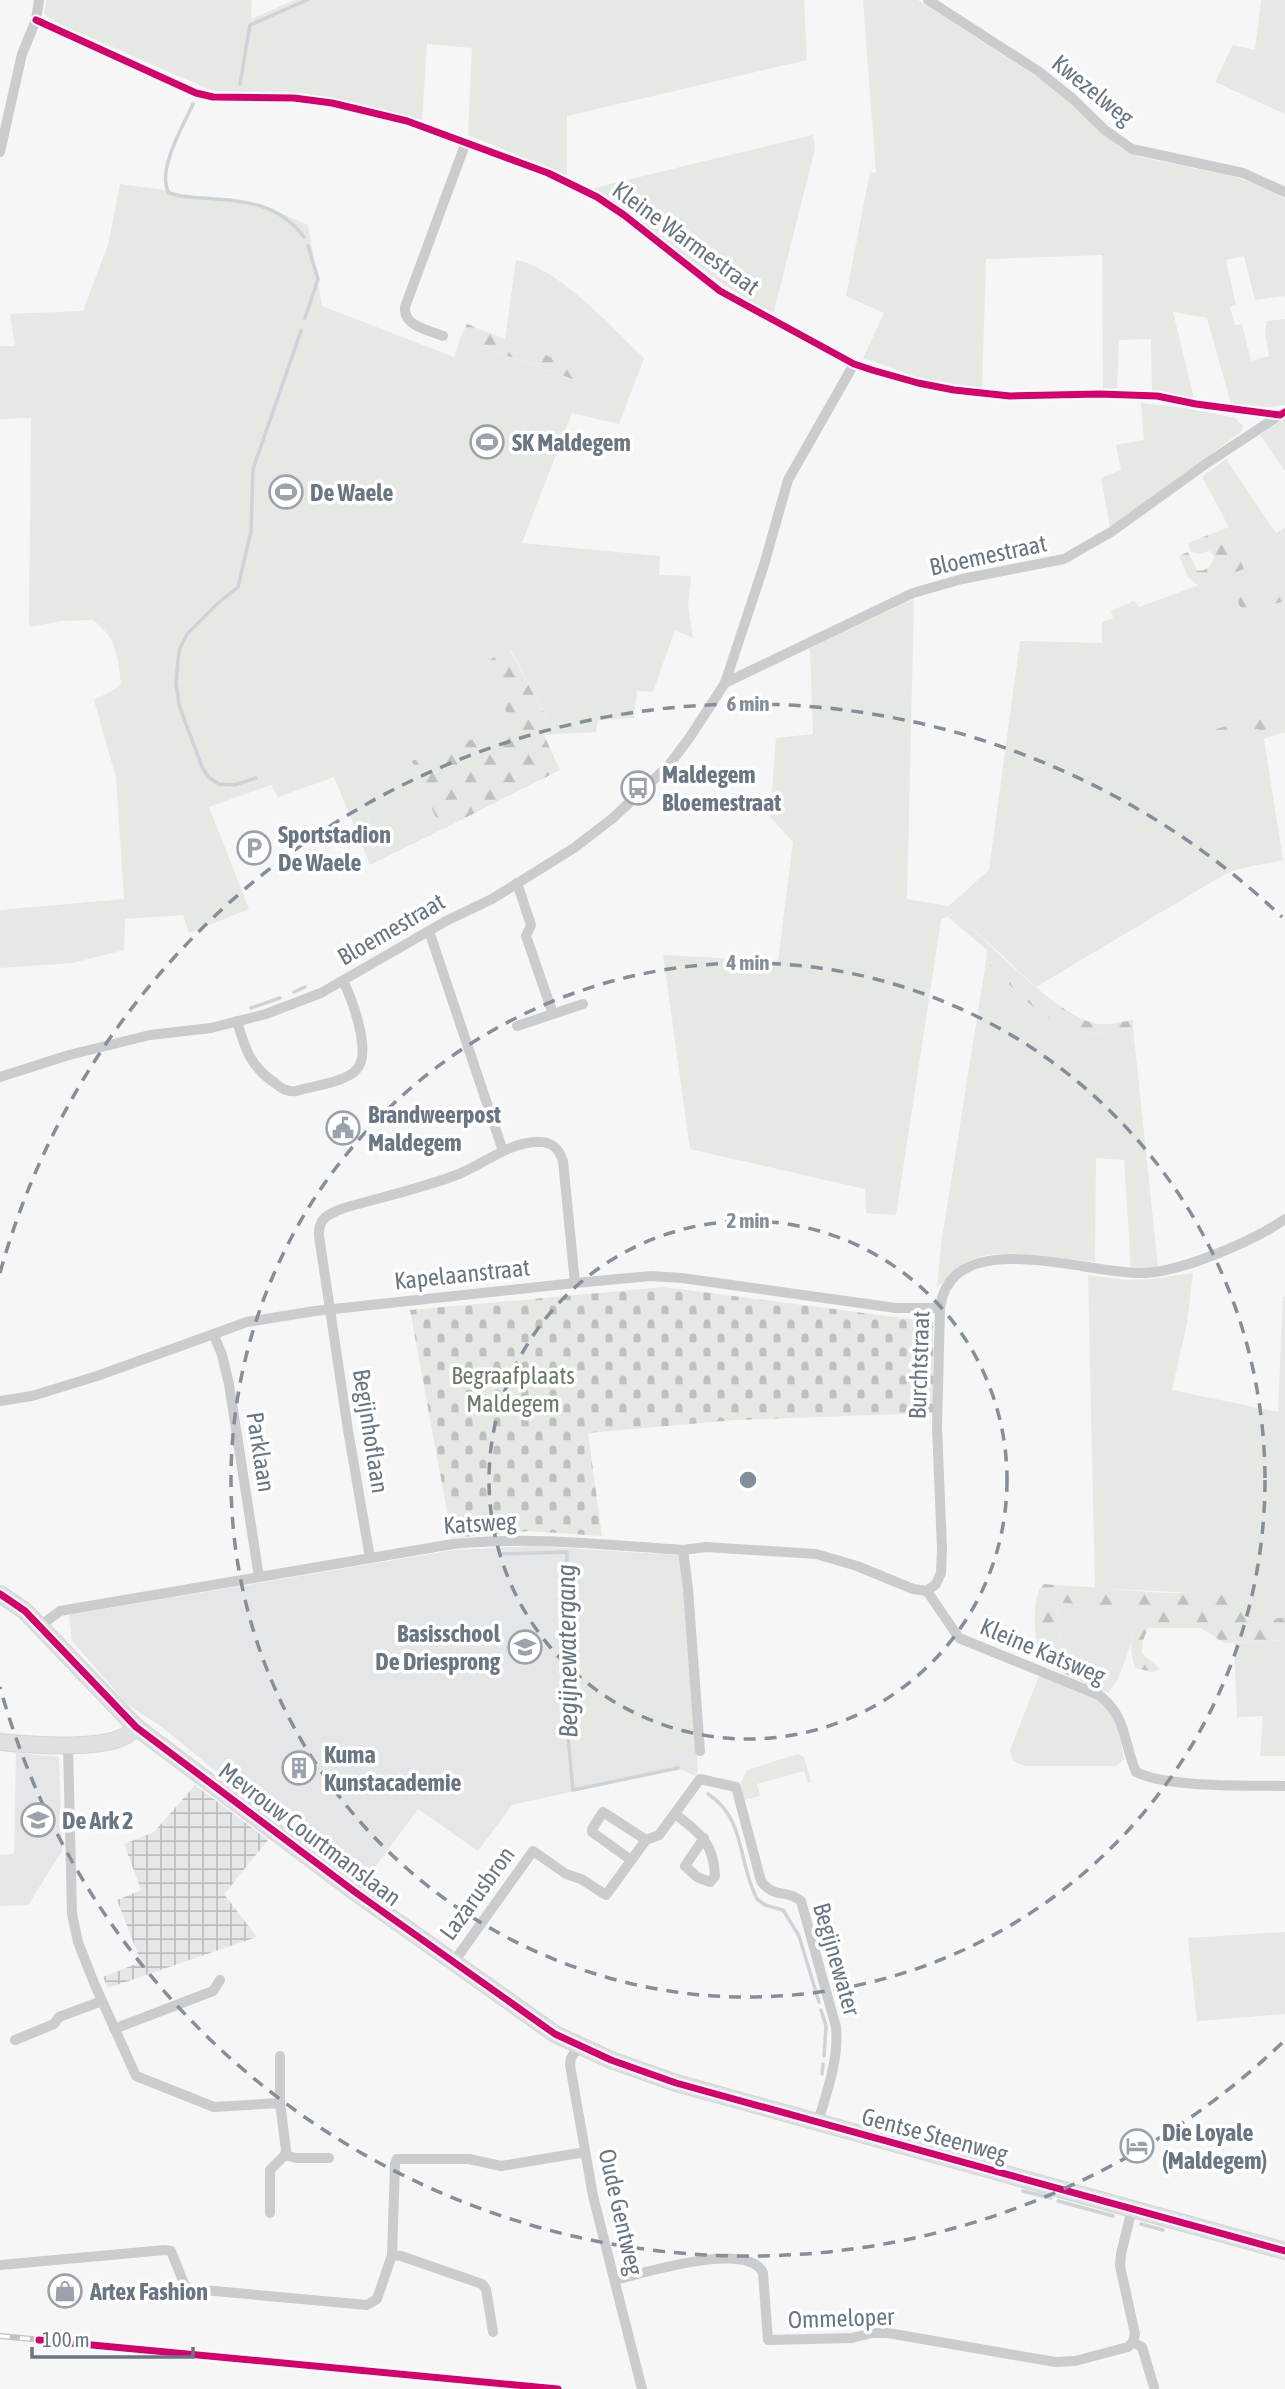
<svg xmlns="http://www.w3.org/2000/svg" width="1285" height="2389" viewBox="0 0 1285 2389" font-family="'Asap Condensed',sans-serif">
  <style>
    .built { fill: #e5e6e7 }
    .industrial { fill: url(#industrial-grid) }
    .grass { fill: #e5e8e3 }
    .forest { fill: url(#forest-firs) }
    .cemetery { fill: url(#cemetery-stones) }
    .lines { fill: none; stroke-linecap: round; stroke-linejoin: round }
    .stream { stroke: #cdd3d7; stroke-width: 3.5 }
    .secondary-casing { stroke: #d3d4d4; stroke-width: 18 }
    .street { stroke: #cbcccd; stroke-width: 10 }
    .secondary { stroke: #dfe0e1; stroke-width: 16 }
    .rail-casing { stroke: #c0c1c3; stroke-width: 6 }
    .rail { stroke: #fff; stroke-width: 3.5; stroke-dasharray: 10; stroke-linecap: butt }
    .cycleway-casing { stroke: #fff; stroke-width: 11 }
    .cycleway { stroke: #d6006c; stroke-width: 7 }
    .ring { fill: none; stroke: #848f99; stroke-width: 3.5; stroke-dasharray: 12 9 }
    .labels { text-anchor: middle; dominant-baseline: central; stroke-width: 7; stroke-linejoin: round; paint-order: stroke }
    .street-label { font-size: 24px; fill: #697683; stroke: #fff }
    .poi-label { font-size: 24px; font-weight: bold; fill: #697683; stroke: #fff; text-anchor: start }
    .park-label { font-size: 24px; fill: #6a7b67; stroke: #fff }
    .water-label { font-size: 26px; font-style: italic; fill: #65767f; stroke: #fff }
    .centre { fill: #848f99; stroke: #fff; stroke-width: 3.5 }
    .ring-label { font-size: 21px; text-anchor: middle; font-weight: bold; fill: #848f99; stroke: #fff; stroke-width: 7; stroke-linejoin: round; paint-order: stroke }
  </style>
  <defs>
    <pattern id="industrial-grid" width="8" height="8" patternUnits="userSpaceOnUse" patternTransform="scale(1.75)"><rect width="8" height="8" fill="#e5e6e7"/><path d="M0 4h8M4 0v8" fill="none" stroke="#bebfc1"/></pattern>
    <pattern id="forest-firs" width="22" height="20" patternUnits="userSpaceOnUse" patternTransform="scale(1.75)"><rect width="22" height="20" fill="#e5e8e3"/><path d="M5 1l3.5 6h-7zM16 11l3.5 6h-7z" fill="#bec1bd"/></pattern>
    <pattern id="cemetery-stones" width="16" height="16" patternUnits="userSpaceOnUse" patternTransform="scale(1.75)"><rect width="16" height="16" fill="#e5e8e3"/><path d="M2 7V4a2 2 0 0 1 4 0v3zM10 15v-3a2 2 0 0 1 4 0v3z" fill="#bec1bd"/></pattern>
  </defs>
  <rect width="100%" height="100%" fill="#f6f6f6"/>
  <g class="built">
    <path d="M 532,1546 L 679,1555 L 684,1590 L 698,1772 L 695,1776 L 678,1768 L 512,1805 L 478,1851 L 418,1809 L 364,1882 L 228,1781 L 163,1728 L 127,1704 L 72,1641 L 69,1615 L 454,1550 Z"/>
    <path d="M 16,1753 L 59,1757 L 62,1851 L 28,1905 L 0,1906 L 0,1855 L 14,1854 Z"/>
  </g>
  <path class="industrial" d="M 195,1785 L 268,1840 L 224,1894 L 257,1937 L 108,1988 L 103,1977 L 141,1962 L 117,1900 L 141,1890 L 124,1844 L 154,1832 Z"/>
  <g class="grass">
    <path d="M 46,0 L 252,0 L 251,19 L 295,0 L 804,0 L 807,60 L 567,116 L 567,175 L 468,135 L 472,48 L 427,44 L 422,120 L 358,103 L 304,94 L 213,91 L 52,21 L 44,13 Z"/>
    <path d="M 863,0 L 918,0 L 1037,77 L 1067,100 L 1096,128 L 1122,149 L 1140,157 L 1231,176 L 1264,186 L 1285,199 L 1285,296 L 1255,300 L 1244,256 L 1226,260 L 1236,305 L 1230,307 L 1235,325 L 1242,324 L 1251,361 L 1269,356 L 1265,331 L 1267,321 L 1285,319 L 1285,405 L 1269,407 L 1231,404 L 1207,318 L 1173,312 L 1194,398 L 1152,390 L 1151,339 L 1119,340 L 1117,388 L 1103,390 L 1102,255 L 986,259 L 982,388 L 923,379 L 863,358 L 884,313 L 846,296 L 870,172 L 876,173 Z"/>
    <path d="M 1261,0 L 1285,0 L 1285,114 L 1215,82 L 1233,45 L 1255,50 Z"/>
    <path d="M 813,135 L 815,149 L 773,315 L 718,281 L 594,188 Z"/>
    <path d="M 120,184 L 165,190 L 195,199 L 260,204 L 308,225 L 322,306 L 454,357 L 460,339 L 574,380 L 575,367 L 505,340 L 516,260 C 559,268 612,328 644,358 L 619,424 L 572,413 L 522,543 L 660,556 L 659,575 L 691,576 L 688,604 L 693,638 L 675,630 L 653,692 L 637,691 L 634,718 L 598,720 L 596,732 L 555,734 L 511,650 L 485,662 L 512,725 L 412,761 L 441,830 L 370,865 L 334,777 L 278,797 L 271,785 L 209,807 L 249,909 L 189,933 L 183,915 L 125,919 L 124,950 L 72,963 L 0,968 L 0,910 L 124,899 L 116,778 L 94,700 L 115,689 L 121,683 C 117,653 117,639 93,620 L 61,621 L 29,627 L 31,418 L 0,419 L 0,346 L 15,346 L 10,314 L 83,311 L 108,245 Z"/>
    <path d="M 1141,403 L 1185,408 L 1235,418 L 1243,426 L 1241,432 L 1110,527 L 1101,478 L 1121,470 L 1116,445 L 1144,440 Z"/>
    <path d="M 1285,418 L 1285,471 L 1260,435 Z"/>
    <path d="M 1226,459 L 1276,533 L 1285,528 L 1285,590 L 1240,607 L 1274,605 L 1285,601 L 1285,713 L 1250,719 L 1238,732 L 1259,728 L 1264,739 L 1283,860 L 1234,870 L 1215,880 L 1036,987 L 955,912 L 941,920 L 896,1215 L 866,1213 L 865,1189 L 690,1149 L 663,955 L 778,961 L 793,842 L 770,817 L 776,738 L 813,734 L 810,648 L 914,599 L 907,899 L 949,906 L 989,870 L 1020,641 L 1102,643 L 1102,622 L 1113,618 L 1111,611 L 1134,601 L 1139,607 L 1243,569 L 1229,527 L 1202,477 Z"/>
    <path d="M 986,961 C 1033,1007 1061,1048 1133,1027 L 1158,1267 L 1131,1269 L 1124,1160 L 1096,1158 L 1095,1262 C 1065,1259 996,1246 971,1260 C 958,1267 947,1278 937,1288 L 941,1245 Z"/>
    <path d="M 1193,1273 L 1187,1323 L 1172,1390 L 1278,1412 L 1283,1297 L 1285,1297 L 1285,1618 L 1249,1619 L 1245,1614 L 1245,1597 C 1195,1592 1145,1591 1095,1588 L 1088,1275 L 1128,1280 L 1152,1279 Z"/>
    <path d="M 684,1590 L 697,1751 L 563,1743 L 568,1609 Z"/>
    <path d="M 1057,1602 L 1133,1610 C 1134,1639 1128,1656 1116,1682 C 1061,1666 1060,1656 1057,1602 Z"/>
    <path d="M 1285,1640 L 1285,1756 L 1260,1756 L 1263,1716 L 1237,1717 L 1234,1643 Z"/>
    <path d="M 1039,1676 C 1056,1683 1094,1693 1106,1706 C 1118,1721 1121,1742 1124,1759 L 1116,1766 L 1024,1766 L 1013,1761 L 1010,1750 Z"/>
    <path d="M 798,1754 L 804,1757 L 811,1782 L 808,1783 L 804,1771 L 757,1784 L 760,1796 L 744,1800 L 741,1782 L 747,1770 Z"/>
    <path d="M 1285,1932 L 1285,2014 L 1197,2021 L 1188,1938 Z"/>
  </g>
  <g class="forest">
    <path d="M 467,324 L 576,367 L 575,380 L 460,339 Z"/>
    <path d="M 1229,527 L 1244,569 L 1199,586 L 1188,577 L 1179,556 L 1188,552 L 1197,570 C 1207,573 1212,564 1214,556 L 1210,551 L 1200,554 L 1191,552 L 1188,543 Z"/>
    <path d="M 1245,585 L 1251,603 L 1285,590 L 1285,601 L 1249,612 L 1240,607 L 1234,590 Z"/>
    <path d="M 510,650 L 555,734 L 544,735 L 560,770 L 441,830 L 412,761 L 512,725 L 485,662 Z"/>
    <path d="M 1285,713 L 1285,732 L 1264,739 L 1258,729 L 1208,740 L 1206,732 L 1250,719 Z"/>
    <path d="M 955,912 C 986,940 1052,1011 1090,1022 C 1104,1027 1118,1022 1133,1020 L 1133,1027 C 1061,1048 1033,1007 986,961 L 987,950 L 948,917 Z"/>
    <path d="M 1043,1584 L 1164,1593 L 1230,1593 L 1245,1597 L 1245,1614 L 1249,1619 L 1285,1618 L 1285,1640 L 1224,1643 L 1201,1628 L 1148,1628 L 1143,1640 L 1142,1653 L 1160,1669 L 1153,1672 L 1135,1668 C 1128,1648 1134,1630 1132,1610 L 1057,1602 C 1060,1656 1061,1666 1116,1682 L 1108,1693 L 1045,1665 C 1034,1650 1030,1599 1043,1584 Z"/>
  </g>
  <path class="cemetery" d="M 664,1287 L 933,1322 L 934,1413 L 735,1420 L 588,1433 L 602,1536 L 527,1531 L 452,1538 L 410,1310 Z"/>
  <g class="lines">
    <g class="stream">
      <path d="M 240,84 L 250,25 L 307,0"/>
      <path d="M 193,104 C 183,126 156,171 169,193 L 181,196 C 229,202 272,195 304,237"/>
      <path d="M 305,318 L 318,279 L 308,246"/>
      <path d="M 256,778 L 234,785 L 219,784 L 208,777 L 202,767 L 179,705 L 176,683 L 178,659 L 180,648 L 187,634 L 217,604 L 238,587 L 251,531 L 253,469 L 301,331"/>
      <path d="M 294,992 L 305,987"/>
      <path d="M 251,1008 L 280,998"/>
      <path d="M 500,1554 L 567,1552 L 563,1684 L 573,1790 L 678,1768"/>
      <path d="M 708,1794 C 746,1818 738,1864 757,1899 L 765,1905 L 783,1910 L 799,1936 L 819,2002"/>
      <path d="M 821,2010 L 826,2026 L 824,2056"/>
      <path d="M 822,2074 L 823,2064"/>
      <path d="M 1023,2191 L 1051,2198"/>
      <path d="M 1058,2201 L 1113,2216"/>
      <path d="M 1141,2224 L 1163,2230"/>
    </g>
    <defs>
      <g id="secondary">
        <path d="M 0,1594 L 25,1611 L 136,1727 L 355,1892 L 555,2034 L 611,2060 L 676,2083 L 1285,2251"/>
        <path d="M 0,1742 C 29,1745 97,1750 123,1737 C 128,1735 132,1730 136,1727"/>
      </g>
    </defs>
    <use href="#secondary" class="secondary-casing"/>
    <g class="street">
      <path d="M 928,0 L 1038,71 L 1072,98 L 1105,130 L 1132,149 L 1243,173 L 1285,192"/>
      <path d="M 36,20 L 196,93 L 213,97 L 294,98 L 332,103 L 407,121 L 548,173 L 597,197 L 624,215 L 720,291 L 854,364 L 872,370 L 918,383 L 954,390 L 1010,396 L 1100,394 L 1157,396 L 1196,404 L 1280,415 L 1285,412"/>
      <path d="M 0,152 L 22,54 L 36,20 L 39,0"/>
      <path d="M 443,336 C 428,330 403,326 405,307 L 466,142"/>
      <path d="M 725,683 L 913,593 L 962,579 L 1064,559 L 1111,532 L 1207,463 L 1280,415"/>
      <path d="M 517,883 L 531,925 L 526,936 L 553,1014"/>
      <path d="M 429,931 L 503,1151"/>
      <path d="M 237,1021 C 245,1049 250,1066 275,1083 C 282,1089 287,1092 296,1091 C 312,1086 347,1082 357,1069 C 372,1052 352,999 343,981"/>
      <path d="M 517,1026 L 583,1004"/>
      <path d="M 0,1077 L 69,1055 L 150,1035 L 211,1028 L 266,1014 L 321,993 L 446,921 L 492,899 L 574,848 L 613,818 L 669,765 L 690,737 L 725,683 L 764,565 L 788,480 L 854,364"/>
      <path d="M 214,1335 L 222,1355 L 229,1384 L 259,1577"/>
      <path d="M 0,1401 L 32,1396 L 97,1376 L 247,1322 L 315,1311 L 575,1283 L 651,1276 L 682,1278 L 896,1308 L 940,1308"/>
      <path d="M 683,1550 L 688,1589 L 700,1751"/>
      <path d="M 370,1558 L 348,1430 L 319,1236 C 318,1218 328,1214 344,1208 C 382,1197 423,1188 459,1174 C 486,1163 510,1141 540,1142 C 553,1142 559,1149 563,1161 L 575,1283"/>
      <path d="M 927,1591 L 936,1584 L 941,1573 L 942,1549 L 937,1427 L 940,1308 C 951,1222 1091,1276 1145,1273 C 1183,1271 1254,1241 1285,1219"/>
      <path d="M 927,1591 L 959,1638 L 1099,1695 C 1127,1716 1123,1742 1136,1772 C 1168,1788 1247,1785 1285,1786"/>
      <path d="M 40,1626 L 60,1611 L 453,1544 C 529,1536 606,1545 683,1550 L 706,1547 L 816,1554 L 857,1566 L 913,1589 L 927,1591"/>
      <path d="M 68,1745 L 72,1914 L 78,1942 L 94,1983 L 136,2076 L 214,2107 L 280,2103 L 286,2150 L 285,2155 L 270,2170 L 270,2213"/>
      <path d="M 675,1814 C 699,1832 714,1843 715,1876 L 710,1882 L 697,1877 L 685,1866 L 704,1838"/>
      <path d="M 631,1860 L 592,1832 L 592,1829 L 603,1812 L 646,1840"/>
      <path d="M 453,1963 L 533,1851 L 566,1874 L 581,1879 L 606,1895 L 646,1840 L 659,1835 L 700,1779 L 736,1787 L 761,1881 C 774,1899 787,1889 801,1901 L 836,2027 C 839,2060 827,2091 818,2122"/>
      <path d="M 114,2029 L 213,1991 L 220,1980"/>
      <path d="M 15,2040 L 54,2024 L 59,2017 L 102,2001"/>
      <path d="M 579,2046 L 571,2058 L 570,2065 L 593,2196 L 642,2389"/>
      <path d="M 280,2056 L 280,2103"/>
      <path d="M 285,2155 L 296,2158 L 329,2158"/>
      <path d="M 392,2255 L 401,2256 L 482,2284 L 486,2289 L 493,2332"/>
      <path d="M 0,2265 L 165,2250 L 171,2251 L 185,2286 L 192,2289 L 367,2305 L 377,2299 L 392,2255 L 395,2164 L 397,2159 L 469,2159 L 501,2166 L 585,2152"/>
      <path d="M 615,2280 C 644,2273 748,2240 763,2273 L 768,2340 L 852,2338 L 872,2333 L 888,2333 L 1055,2362 L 1075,2361 L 1128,2347 L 1133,2342 L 1135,2334 L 1120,2266 L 1121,2254 L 1132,2209"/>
      <path d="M 1133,2342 L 1142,2347 L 1154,2387"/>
    </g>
    <use href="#secondary" class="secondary"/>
    <defs>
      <path id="rail" d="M 0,2336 L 558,2389"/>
    </defs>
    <use href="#rail" class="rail-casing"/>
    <use href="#rail" class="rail"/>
    <defs>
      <g id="cycleway">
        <path d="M 36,20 L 196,93 L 213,97 L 294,98 L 332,103 L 407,121 L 548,173 L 597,197 L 624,215 L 720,291 L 854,364 L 872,370 L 918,383 L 954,390 L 1010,396 L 1100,394 L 1157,396 L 1196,404 L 1280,415 L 1285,412"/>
        <path d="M 0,1594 L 25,1611 L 136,1727 L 355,1892 L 555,2034 L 611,2060 L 676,2083 L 1285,2251"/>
        <path d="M 39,2340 L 558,2389"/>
      </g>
    </defs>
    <use href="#cycleway" class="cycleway-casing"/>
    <use href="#cycleway" class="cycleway"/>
  </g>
  <g class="ring">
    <circle cx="748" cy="1480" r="259"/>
    <circle cx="748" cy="1480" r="517"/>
    <path d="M1282 2043A776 776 0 0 1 0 1687M0 1273A776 776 0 0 1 1282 917"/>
  </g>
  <defs>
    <symbol id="stadium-ring" viewBox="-11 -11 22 22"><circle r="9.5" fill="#fff" stroke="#9aa3ab" stroke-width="1.5"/><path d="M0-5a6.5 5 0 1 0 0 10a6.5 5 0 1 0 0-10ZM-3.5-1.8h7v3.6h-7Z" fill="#9aa3ab"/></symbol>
    <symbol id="bus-ring" viewBox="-11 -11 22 22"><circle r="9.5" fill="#fff" stroke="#9aa3ab" stroke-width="1.5"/><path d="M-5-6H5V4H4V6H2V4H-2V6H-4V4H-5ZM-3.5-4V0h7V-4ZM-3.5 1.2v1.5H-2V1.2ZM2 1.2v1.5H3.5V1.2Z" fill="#9aa3ab"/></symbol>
    <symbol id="parking-ring" viewBox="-11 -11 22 22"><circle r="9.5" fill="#fff" stroke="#9aa3ab" stroke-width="1.5"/><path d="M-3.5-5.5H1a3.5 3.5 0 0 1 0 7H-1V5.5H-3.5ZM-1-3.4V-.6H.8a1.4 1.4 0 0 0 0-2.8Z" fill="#9aa3ab"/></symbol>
    <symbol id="civic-ring" viewBox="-11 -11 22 22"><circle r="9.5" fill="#fff" stroke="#9aa3ab" stroke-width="1.5"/><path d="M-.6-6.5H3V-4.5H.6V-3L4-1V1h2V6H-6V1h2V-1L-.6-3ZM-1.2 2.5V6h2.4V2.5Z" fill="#9aa3ab"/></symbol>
    <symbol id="school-ring" viewBox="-11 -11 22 22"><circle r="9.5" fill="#fff" stroke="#9aa3ab" stroke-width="1.5"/><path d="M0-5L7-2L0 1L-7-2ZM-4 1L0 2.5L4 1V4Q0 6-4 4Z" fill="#9aa3ab"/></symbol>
    <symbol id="building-ring" viewBox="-11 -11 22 22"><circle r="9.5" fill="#fff" stroke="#9aa3ab" stroke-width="1.5"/><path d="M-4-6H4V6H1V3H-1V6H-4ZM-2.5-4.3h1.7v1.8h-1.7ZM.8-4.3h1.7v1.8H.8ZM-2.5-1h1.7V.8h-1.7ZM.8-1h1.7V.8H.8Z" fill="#9aa3ab"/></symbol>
    <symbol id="hotel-ring" viewBox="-11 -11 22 22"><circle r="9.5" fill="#fff" stroke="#9aa3ab" stroke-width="1.5"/><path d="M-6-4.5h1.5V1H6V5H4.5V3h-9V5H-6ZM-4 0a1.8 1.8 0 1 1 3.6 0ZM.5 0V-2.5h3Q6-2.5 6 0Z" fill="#9aa3ab"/></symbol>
    <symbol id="shop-ring" viewBox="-11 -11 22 22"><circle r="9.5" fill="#fff" stroke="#9aa3ab" stroke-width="1.5"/><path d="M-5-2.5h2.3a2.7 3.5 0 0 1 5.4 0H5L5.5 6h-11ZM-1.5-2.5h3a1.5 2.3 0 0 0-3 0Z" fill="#9aa3ab"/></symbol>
  </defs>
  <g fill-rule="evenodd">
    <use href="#stadium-ring" x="468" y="423" width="38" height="38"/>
    <use href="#stadium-ring" x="267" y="473" width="38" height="38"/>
    <use href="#bus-ring" x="619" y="769" width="38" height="38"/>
    <use href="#parking-ring" x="235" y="829" width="38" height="38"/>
    <use href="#civic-ring" x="324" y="1109" width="38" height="38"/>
    <use href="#school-ring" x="506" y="1628" width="38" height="38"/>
    <use href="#building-ring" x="280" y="1749" width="38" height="38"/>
    <use href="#school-ring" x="19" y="1801" width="38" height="38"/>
    <use href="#hotel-ring" x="1118" y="2127" width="38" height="38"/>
    <use href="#shop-ring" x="46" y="2272" width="38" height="38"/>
  </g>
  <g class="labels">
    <g class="street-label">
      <text transform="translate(1093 90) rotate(39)">Kwezelweg</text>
      <text transform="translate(686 238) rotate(36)">Kleine Warmestraat</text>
      <text transform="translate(988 555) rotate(-12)">Bloemestraat</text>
      <text transform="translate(391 929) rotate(-30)">Bloemestraat</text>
      <text transform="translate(462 1274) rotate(-6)">Kapelaanstraat</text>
      <text transform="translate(919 1365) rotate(-88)">Burchtstraat</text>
      <text transform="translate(371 1431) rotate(81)">Begijnhoflaan</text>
      <text transform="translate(261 1452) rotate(81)">Parklaan</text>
      <text transform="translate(480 1523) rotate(-4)">Katsweg</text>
      <text transform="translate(1043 1651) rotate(23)">Kleine Katsweg</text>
      <text transform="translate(310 1834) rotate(37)">Mevrouw Courtmanslaan</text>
      <text transform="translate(477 1893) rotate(-54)">Lazarusbron</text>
      <text transform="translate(837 1959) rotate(74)">Begijnewater</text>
      <text transform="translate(935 2135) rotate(15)">Gentse Steenweg</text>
      <text transform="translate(621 2212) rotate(77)">Oude Gentweg</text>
      <text transform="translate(841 2318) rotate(-2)">Ommeloper</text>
    </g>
    <g class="poi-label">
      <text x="512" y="442">SK Maldegem</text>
      <text x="310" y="492">De Waele</text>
      <text x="662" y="774">Maldegem<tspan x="662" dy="28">Bloemestraat</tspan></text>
      <text x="278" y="834">Sportstadion<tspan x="278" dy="28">De Waele</tspan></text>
      <text x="368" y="1114">Brandweerpost<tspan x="368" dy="28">Maldegem</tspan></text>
      <text x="500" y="1633" text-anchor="end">Basisschool<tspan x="500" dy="28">De Driesprong</tspan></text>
      <text x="324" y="1754">Kuma<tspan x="324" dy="28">Kunstacademie</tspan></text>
      <text x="62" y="1820">De Ark 2</text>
      <text x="1162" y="2132">Die Loyale<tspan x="1162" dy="28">(Maldegem)</tspan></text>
      <text x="90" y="2291">Artex Fashion</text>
    </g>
    <g class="park-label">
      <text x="513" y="1375">Begraafplaats<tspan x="513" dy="28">Maldegem</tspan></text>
    </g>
    <g class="water-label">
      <text transform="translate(567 1651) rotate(-91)">Begijnewatergang</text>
    </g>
  </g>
  <circle cx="748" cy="1480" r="10" class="centre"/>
  <g class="ring-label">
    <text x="748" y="711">6 min</text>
    <text x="748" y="970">4 min</text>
    <text x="748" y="1228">2 min</text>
  </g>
  <path d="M32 2347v10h161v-10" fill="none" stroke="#697683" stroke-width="3.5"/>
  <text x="42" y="2347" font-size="21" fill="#697683" stroke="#ffffff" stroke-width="5" paint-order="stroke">100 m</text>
</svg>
